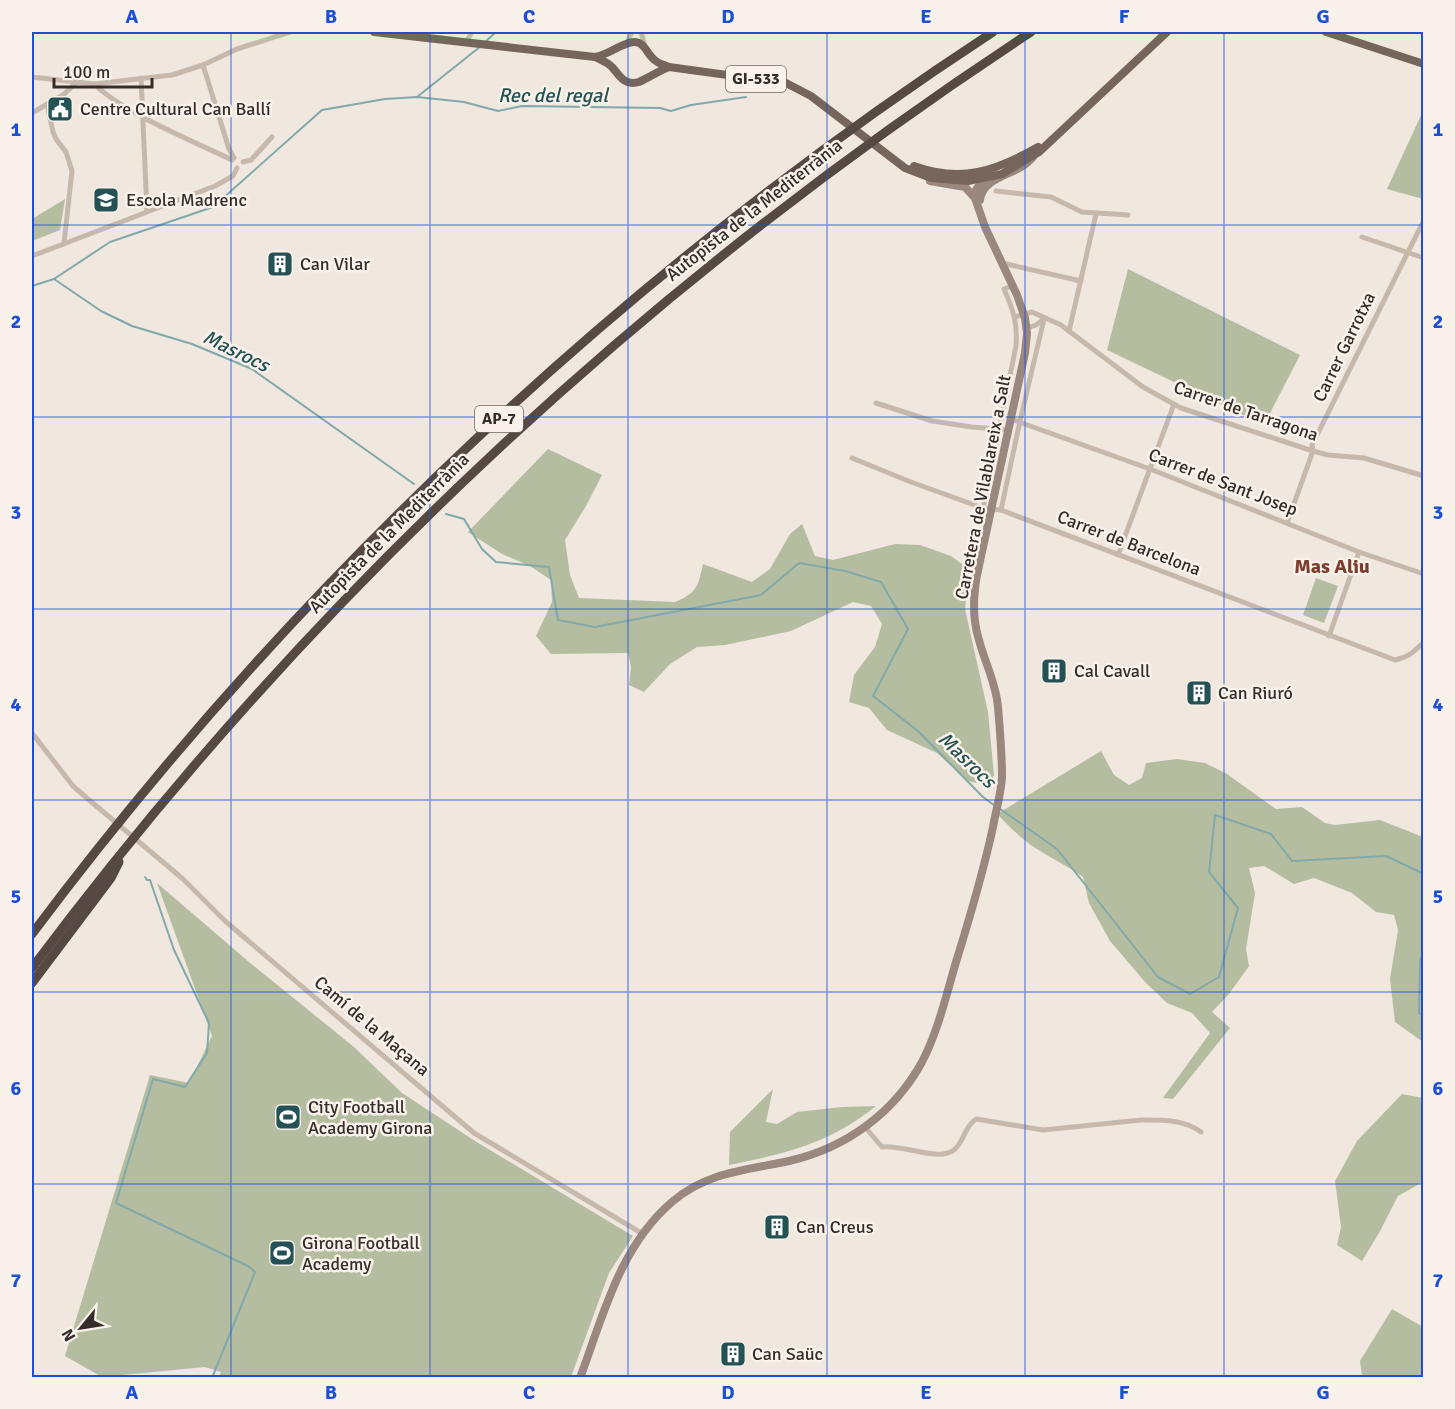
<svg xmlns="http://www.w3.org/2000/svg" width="1455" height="1409" viewBox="0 0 1455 1409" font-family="Signika,sans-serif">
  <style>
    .green { fill: #b4bda0 }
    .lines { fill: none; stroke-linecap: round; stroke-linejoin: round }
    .stream { stroke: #81a9aa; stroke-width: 2 }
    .street { stroke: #c7b8ac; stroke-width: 5 }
    .secondary { stroke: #9a877d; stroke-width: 8 }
    .primary { stroke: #76655d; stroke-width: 8 }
    .highway { stroke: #564842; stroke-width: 9 }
    .grid { fill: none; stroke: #1d4ed8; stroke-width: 1.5; stroke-opacity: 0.55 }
    .labels { text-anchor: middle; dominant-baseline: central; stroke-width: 5; stroke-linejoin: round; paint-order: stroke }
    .shield { fill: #f8f2eb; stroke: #706864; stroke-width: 1.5 }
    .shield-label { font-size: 16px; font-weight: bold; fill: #362d2a }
    .poi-label { font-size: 18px; fill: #362d2a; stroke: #f8f2eb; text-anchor: start }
    .street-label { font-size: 18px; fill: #362d2a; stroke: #f8f2eb }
    .water-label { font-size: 20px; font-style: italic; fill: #245153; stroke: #f8f2eb }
    .neighbourhood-label { font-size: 20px; font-weight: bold; fill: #7c3d2c; stroke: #f8f2eb }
    .neatline { fill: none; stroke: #1d4ed8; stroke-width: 2 }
    .grid-label { font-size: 20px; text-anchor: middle; font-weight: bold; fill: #1d4ed8 }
  </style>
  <rect width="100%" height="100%" fill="#f0e7df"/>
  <g class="green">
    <path d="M 1423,111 L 1423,199 L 1387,189 Z"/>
    <path d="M 65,199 L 60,230 L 32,241 L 32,219 Z"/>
    <path d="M 1128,269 L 1300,355 L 1264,425 L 1107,350 Z"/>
    <path d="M 548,449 L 602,475 L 586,506 L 565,540 L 570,575 L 579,598 L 675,602 C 698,592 698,586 703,564 L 752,582 L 770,569 L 790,534 L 802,524 L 815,556 L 833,560 L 895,544 L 920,545 L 951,556 L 970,570 L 965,609 L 988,712 L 994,775 L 991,786 L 968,781 L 937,753 L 887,730 L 869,708 L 849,702 L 854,675 L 875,647 L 882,624 L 871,606 L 853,602 L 791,631 L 725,645 L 697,647 L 670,664 L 644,692 L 629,685 L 631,667 L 628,653 L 551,654 L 536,636 L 552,602 L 551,580 L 530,566 L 502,554 L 468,532 Z"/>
    <path d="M 1316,578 L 1338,586 L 1324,623 L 1303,615 Z"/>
    <path d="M 1101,751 L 1114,775 L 1129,785 L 1142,778 L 1146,763 L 1177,759 L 1205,763 L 1227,774 L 1276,809 L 1302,807 L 1325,823 L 1335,825 L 1380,820 L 1423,837 L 1423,1042 L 1395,1022 L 1390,979 L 1398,930 L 1394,915 L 1376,912 L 1352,893 L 1314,878 L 1294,884 L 1264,866 L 1249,868 L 1255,893 L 1246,949 L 1249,966 L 1229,994 L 1212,1012 L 1230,1028 L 1173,1099 L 1163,1098 L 1210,1033 L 1192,1013 L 1167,1003 L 1145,982 L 1110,941 L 1089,903 L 1083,877 C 1068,866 1052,859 1037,849 C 1021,839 1010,827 997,814 Z"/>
    <path d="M 157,883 L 249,962 L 354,1047 L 402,1093 L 475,1141 L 633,1236 L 609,1273 L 571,1377 L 219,1378 L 221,1372 L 205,1367 L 102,1377 L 65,1356 L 150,1075 L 189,1083 L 212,1036 Z"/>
    <path d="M 773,1089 L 766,1122 L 777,1124 L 797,1112 L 842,1107 L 876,1106 C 829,1144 787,1153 729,1165 L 730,1132 Z"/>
    <path d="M 1402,1094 L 1423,1098 L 1423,1182 L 1398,1196 L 1379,1233 L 1362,1261 L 1337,1245 L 1341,1227 L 1335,1181 L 1357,1141 Z"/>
    <path d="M 1392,1309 L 1423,1327 L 1423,1377 L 1362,1376 L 1360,1361 Z"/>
  </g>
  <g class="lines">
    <g class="stream">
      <path d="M 485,42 L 496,32"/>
      <path d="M 417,97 L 481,46"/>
      <path d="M 54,279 L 110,242 L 213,207 L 322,110 L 385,99 L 417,97 L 464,102 L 498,111 L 522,106 L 660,108 L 671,111 L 691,105 L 746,97"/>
      <path d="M 32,286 L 54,279 L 101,311 L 132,326 L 192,344 L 252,369 L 414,484"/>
      <path d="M 446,514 L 464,519 L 482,549 L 496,562 L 549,567 L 558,620 L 595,627 L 761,595 L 799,563 L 845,571 L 881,582 L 908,629 L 873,696 L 918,731 L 983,797 L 994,805"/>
      <path d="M 999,808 L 1057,849 L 1158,977 L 1190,994 L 1219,977 L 1238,908 L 1209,872 L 1215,815 L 1271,834 L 1292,861 L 1386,856 L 1424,874"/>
      <path d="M 145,877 L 147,880 L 150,880 L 174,950 L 209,1023 L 207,1053 L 185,1087 L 153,1079 L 116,1203 L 248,1266 L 255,1272 L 212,1378"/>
      <path d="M 1424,949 L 1420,961 L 1419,1013 L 1424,1016"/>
    </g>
    <g class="street">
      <path d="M 641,32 L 645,46"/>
      <path d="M 466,42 L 472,32"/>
      <path d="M 627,43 L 632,32"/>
      <path d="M 203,65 L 229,149 L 234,158"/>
      <path d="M 32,77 L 94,84 L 172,75 L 203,65 L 237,49 L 290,32"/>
      <path d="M 141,78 L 147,211"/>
      <path d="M 94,84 C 127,115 191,140 232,160"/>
      <path d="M 47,104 L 53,132 L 56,139 L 66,152 L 72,171 L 64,243"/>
      <path d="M 32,113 L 63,95 L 76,83"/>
      <path d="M 243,162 L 251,160 L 272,137"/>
      <path d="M 996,191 L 1051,197 L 1082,212 L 1128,215"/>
      <path d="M 1362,237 L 1424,258"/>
      <path d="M 32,256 L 215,186 L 233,176 L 237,168"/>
      <path d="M 1002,263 L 1081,281"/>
      <path d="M 1015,317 L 1032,312 L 1061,325 L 1143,387 L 1181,408 L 1313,451 L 1328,455 L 1364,458 L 1424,476"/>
      <path d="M 1027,328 L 1036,325 L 1044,319"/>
      <path d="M 1069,331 L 1096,214"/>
      <path d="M 876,403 L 932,421 L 972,427 L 1008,430"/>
      <path d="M 1011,419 L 1150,469 L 1359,552 L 1424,574"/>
      <path d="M 852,458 L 911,482 L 983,508 L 1001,510 L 1395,660 C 1410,657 1414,651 1424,642"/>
      <path d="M 983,508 L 1016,346 C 1018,324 1013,309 1004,289 L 1012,286"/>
      <path d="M 1001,510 L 1020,421 L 1044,319"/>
      <path d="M 1287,523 L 1313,451 L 1312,445 L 1424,220"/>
      <path d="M 1118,555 L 1174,404"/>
      <path d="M 1329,636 L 1359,552"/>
      <path d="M 32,733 L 73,786 L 88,799 L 183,879 L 225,921 L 474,1133 L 643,1234"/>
      <path d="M 865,1127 L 882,1147 C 902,1144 938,1162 954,1150 C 964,1142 964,1127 976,1119 L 1043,1130 L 1141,1120 C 1161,1120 1184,1119 1201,1132"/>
    </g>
    <g class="secondary">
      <path d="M 930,181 L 965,187 L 975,198"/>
      <path d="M 980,200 C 983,175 1018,176 1033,157"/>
      <path d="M 580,1378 C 603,1316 620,1246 672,1202 C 706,1172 747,1170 789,1161 C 846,1148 894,1113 922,1062 C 938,1031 946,996 956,962 C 970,917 983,873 993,827 C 996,810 1001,794 1002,777 C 1002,754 1000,730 998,707 C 996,683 985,663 979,640 C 972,618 973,597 977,575 L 1025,353 L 1027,333 L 1025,318 L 1017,295 L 985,227 L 975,198 L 976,190 L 985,176"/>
    </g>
    <g class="primary">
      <path d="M 374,32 L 595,57 C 601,60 607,62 612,67 C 620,76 624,86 639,82 C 649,78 658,71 669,67"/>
      <path d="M 1326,32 L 1424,64"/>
      <path d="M 595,57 C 608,54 615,48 626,44 C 645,36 645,54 656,61 C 659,64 665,65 669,67 L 786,83 L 811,96 L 905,168 L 931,178 L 968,181 L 1002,174 L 1039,152 L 1167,32"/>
      <path d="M 914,166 C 961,183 996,171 1038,147"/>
    </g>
    <g class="highway">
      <path d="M 32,934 C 295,583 626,272 993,32"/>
      <path d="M 32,968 C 308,599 645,285 1031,32"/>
      <path d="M 32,983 L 111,878 L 119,862"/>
    </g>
  </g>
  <path class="grid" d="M 231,32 L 231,1378M 430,32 L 430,1378M 628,32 L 628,1378M 827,32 L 827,1378M 1025,32 L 1025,1378M 1224,32 L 1224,1378M 32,225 L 1424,225M 32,417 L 1424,417M 32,609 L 1424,609M 32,800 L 1424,800M 32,992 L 1424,992M 32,1184 L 1424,1184"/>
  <defs>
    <symbol id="civic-square" viewBox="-11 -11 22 22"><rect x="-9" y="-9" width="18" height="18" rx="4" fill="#245153" stroke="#f8f2eb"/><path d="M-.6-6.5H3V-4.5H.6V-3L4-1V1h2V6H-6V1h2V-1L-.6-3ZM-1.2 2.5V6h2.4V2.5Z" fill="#fff"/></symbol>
    <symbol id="school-square" viewBox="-11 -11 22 22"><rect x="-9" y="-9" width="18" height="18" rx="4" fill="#245153" stroke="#f8f2eb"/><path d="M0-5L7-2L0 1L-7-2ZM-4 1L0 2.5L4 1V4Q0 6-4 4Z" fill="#fff"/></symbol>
    <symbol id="building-square" viewBox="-11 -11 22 22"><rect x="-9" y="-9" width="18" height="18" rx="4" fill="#245153" stroke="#f8f2eb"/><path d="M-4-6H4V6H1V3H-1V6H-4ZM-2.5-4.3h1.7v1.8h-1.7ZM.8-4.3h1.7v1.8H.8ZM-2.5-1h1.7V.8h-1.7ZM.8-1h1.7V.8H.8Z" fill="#fff"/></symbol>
    <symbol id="stadium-square" viewBox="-11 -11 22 22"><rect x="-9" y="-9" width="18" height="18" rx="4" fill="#245153" stroke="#f8f2eb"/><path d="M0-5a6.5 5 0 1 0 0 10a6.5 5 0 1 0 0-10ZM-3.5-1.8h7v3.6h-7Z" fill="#fff"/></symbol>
  </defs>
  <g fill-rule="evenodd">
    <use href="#civic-square" x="45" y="94" width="30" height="30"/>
    <use href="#school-square" x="91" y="185" width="30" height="30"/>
    <use href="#building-square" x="265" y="249" width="30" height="30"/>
    <use href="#building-square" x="1039" y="656" width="30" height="30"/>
    <use href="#building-square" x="1184" y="678" width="30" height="30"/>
    <use href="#stadium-square" x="273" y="1102" width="30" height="30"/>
    <use href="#building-square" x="762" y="1212" width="30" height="30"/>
    <use href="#stadium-square" x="267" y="1238" width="30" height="30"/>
    <use href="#building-square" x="718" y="1339" width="30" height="30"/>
  </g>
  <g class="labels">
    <g class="shield">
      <rect x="726" y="66" width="60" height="26" rx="4.5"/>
      <rect x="475" y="406" width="48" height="26" rx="4.5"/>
    </g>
    <g class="shield-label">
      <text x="756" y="79">GI-533</text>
      <text x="499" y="419">AP-7</text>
    </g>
    <g class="poi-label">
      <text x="80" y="109">Centre Cultural Can Ballí</text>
      <text x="126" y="200">Escola Madrenc</text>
      <text x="300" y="264">Can Vilar</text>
      <text x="1074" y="671">Cal Cavall</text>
      <text x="1218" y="693">Can Riuró</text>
      <text x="308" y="1107">City Football<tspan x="308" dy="21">Academy Girona</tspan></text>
      <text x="796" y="1227">Can Creus</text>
      <text x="302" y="1243">Girona Football<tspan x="302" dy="21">Academy</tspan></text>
      <text x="752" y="1354">Can Saüc</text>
    </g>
    <g class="street-label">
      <text transform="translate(754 210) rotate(-38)">Autopista de la Mediterrània</text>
      <text transform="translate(1344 347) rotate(-64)">Carrer Garrotxa</text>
      <text transform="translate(1246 411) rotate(19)">Carrer de Tarragona</text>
      <text transform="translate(1223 482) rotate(21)">Carrer de Sant Josep</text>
      <text transform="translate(983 487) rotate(-79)">Carretera de Vilablareix a Salt</text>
      <text transform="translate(389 533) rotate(-45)">Autopista de la Mediterrània</text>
      <text transform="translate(1129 543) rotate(21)">Carrer de Barcelona</text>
      <text transform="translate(372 1026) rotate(40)">Camí de la Maçana</text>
    </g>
    <g class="water-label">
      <text x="553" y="95">Rec del regal</text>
      <text transform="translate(236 351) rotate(26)">Masrocs</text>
      <text transform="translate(967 760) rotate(44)">Masrocs</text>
    </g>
    <g class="neighbourhood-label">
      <text x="1332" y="566">Mas Aliu</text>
    </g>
  </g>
  <rect width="1455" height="1409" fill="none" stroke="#f8f2eb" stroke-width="66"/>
  <g transform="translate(81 1328) rotate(240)" stroke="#f8f2eb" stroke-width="4.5" paint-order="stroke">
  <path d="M0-4.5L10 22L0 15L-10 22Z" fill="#362d2a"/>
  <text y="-9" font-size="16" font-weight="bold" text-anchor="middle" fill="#362d2a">N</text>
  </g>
  <path d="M54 78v9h98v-9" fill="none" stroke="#362d2a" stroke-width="3"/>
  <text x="63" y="78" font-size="18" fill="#362d2a" stroke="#f8f2eb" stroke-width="4.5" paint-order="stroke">100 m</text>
  <rect x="33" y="33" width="1389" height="1343" class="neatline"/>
  <g class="grid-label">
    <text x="132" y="23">A</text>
    <text x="331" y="23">B</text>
    <text x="529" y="23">C</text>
    <text x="728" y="23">D</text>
    <text x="926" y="23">E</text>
    <text x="1124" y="23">F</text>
    <text x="1323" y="23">G</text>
    <text x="16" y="136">1</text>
    <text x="1438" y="136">1</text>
    <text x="16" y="328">2</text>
    <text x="1438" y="328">2</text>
    <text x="16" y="519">3</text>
    <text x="1438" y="519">3</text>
    <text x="16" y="711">4</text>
    <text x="1438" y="711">4</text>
    <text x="16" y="903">5</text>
    <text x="1438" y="903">5</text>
    <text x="16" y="1095">6</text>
    <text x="1438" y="1095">6</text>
    <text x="16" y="1287">7</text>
    <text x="1438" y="1287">7</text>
    <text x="132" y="1399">A</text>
    <text x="331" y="1399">B</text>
    <text x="529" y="1399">C</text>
    <text x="728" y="1399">D</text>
    <text x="926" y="1399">E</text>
    <text x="1124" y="1399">F</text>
    <text x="1323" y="1399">G</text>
  </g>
</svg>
